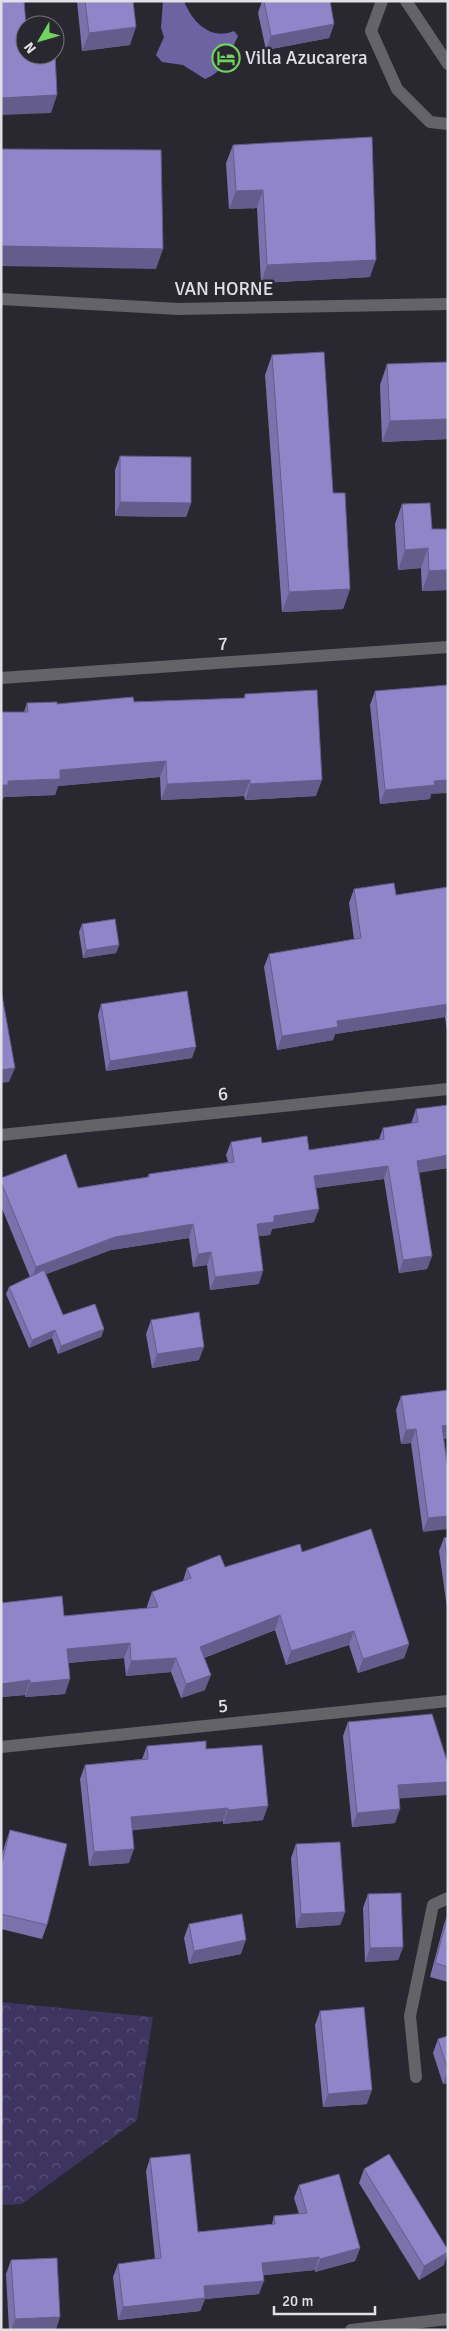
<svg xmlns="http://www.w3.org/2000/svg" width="449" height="2331" font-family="Signika,sans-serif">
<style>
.forest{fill:url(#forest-crowns)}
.water{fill:#6d62a2}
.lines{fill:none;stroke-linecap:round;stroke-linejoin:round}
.minor{stroke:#646368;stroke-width:12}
.wall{fill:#7b72ac}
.shaded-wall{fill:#645d8c}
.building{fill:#8f85c8;stroke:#645d8c}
.labels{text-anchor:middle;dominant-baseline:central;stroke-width:5;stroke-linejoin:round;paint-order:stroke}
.poi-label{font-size:19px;fill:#e1e0e6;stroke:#292831;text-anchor:start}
.street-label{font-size:19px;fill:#e1e0e6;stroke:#292831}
</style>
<defs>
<pattern id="forest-crowns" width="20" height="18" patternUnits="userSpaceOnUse" patternTransform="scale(1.25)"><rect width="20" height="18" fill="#3d3560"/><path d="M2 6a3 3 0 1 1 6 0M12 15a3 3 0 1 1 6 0" fill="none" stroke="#595277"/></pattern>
</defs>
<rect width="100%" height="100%" fill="#292831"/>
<!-- forest -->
<path class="forest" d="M 1,2002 L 153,2017 L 137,2120 L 22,2204 L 1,2205 Z"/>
<!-- water -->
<path class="water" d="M 163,1 L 184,1 C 192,22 211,41 234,31 L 238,36 C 229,55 224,72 205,79 L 183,65 L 162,62 L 156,55 L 164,37 L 161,28 Z"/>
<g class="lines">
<!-- minor -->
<path class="minor" d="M 382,1 L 371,31 L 397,89 L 430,122 L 448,124
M 406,1 L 448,64
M 1,299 L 179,309 L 448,304
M 1,678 L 448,647
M 1,1135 L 448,1089
M 1,1747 L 448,1701
M 416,2077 L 410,2016 L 433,1905 L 448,1898
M 351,2330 L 448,2319"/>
</g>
<!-- wall -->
<path class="wall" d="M 77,1 L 133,1 L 130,45 L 82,51 Z
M 262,1 L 330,1 L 334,24 L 329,38 L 266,50 L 258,13 Z
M 233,145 L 370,277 L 261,283 L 257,208 L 229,209 L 226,163 Z
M 272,355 L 333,493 L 350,589 L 343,609 L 282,612 L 265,375 Z
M 448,362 L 448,439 L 382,442 L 380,385 L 387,364 Z
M 120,456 L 191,503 L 186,517 L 115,516 L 115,470 Z
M 402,504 L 432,529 L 448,529 L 448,590 L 422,591 L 421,568 L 398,570 L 395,524 Z
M 375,691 L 431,794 L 430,799 L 380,804 L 370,705 Z
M 245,694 L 316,796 L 245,800 L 244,796 L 161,800 L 160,777 L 58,786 L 55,795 L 4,797 L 2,801 L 24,712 L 27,703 L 57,704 L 244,698 Z
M 448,887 L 448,1031 L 447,1031 L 445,1017 L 335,1034 L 333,1040 L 277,1050 L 264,967 L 269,954 L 354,939 L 349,903 L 354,889 L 396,895 Z
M 82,924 L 119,945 L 116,953 L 83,958 L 79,932 Z
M 101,1004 L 192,1058 L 106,1071 L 98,1015 Z
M 416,1109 L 448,1168 L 419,1172 L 432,1256 L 427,1269 L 399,1273 L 384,1179 L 316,1188 L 314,1222 L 272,1229 L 270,1235 L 259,1236 L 259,1284 L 210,1290 L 207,1265 L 193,1267 L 189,1238 L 111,1250 L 46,1274 L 63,1315 L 104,1329 L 101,1337 L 58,1354 L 52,1338 L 29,1348 L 6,1294 L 9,1287 L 30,1277 L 1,1206 L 1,1178 L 78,1188 L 147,1177 L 149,1174 L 228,1162 L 226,1155 L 231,1142 L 262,1143 L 309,1150 L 379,1139 L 383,1128 L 411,1124 Z
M 151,1320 L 199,1360 L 152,1368 L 146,1334 Z
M 448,1390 L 448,1438 L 443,1439 L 448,1471 L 423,1532 L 411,1443 L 401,1444 L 396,1410 L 401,1396 Z
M 448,1537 L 448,1615 L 439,1551 L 444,1538 Z
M 302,1552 L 409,1644 L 404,1658 L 358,1673 L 349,1645 L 286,1665 L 275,1630 L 204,1658 L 205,1690 L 181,1698 L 171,1672 L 126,1676 L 124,1658 L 68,1663 L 65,1694 L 25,1697 L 25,1695 L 1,1697 L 64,1616 L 147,1608 L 147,1606 L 152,1592 L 183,1581 L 187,1568 L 225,1567 Z
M 348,1722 L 399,1799 L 395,1823 L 352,1827 L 343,1736 Z
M 147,1746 L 206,1749 L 263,1820 L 223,1824 L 223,1821 L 132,1830 L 129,1863 L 89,1866 L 80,1779 L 85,1765 L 142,1759 Z
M 10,1830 L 47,1925 L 42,1939 L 1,1929 L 1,1859 L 5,1844 Z
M 296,1844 L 345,1912 L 340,1925 L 296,1928 L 291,1858 Z
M 368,1894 L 403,1947 L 398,1960 L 365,1962 L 363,1908 Z
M 448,1913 L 448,1982 L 430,1977 L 444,1924 Z
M 189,1924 L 241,1954 L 189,1964 L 184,1938 Z
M 320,2011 L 367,2104 L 323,2107 L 315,2025 Z
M 448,2036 L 448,2083 L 443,2084 L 433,2053 L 438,2039 Z
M 150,2158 L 198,2232 L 272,2224 L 274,2216 L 299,2214 L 294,2198 L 299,2185 L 360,2248 L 355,2261 L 315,2272 L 315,2270 L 263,2275 L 259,2294 L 205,2299 L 200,2311 L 118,2320 L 113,2277 L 118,2264 L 155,2259 L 146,2171 Z
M 364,2169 L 444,2265 L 419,2280 L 359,2183 Z
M 11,2260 L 56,2330 L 9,2330 L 6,2274 Z"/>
<!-- shaded-wall -->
<path class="shaded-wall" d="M 334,24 L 329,38 L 266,50 L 271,36 Z
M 136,27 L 130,45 L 82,51 L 89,33 Z
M 57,95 L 51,113 L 1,115 L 1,98 Z
M 263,190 L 257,208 L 229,209 L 236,191 Z
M 1,246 L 163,249 L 156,269 L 1,266 Z
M 376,260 L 370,277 L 261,283 L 267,265 Z
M 448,419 L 448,439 L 382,442 L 390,421 Z
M 120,502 L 191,503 L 186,517 L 115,516 Z
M 428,548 L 421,568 L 398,570 L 405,550 Z
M 448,570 L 448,590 L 422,591 L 429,571 Z
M 350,589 L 343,609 L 282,612 L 289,592 Z
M 166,761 L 160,777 L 58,786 L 55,795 L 4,797 L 2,801 L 1,801 L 1,785 L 8,781 L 60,770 Z
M 250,780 L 244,796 L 161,800 L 167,784 Z
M 322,780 L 316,796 L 245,800 L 250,784 Z
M 448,780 L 448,793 L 431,794 L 430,799 L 380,804 L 385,790 L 434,781 Z
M 119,945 L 116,953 L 83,958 L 86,950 Z
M 448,1004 L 448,1009 L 445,1017 L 335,1034 L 333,1040 L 277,1050 L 282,1036 L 337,1021 Z
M 196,1047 L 192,1058 L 106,1071 L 110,1061 Z
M 15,1068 L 9,1082 L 1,1083 L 1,1070 Z
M 448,1155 L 448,1168 L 412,1174 L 417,1161 Z
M 388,1166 L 384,1179 L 309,1189 L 314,1176 Z
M 319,1209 L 314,1222 L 272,1229 L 270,1235 L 252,1237 L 257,1224 L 274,1216 Z
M 193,1224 L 189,1238 L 111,1250 L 31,1280 L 36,1267 L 115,1237 Z
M 211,1252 L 207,1265 L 193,1267 L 198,1254 Z
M 432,1256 L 427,1269 L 399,1273 L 403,1260 Z
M 263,1271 L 259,1284 L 210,1290 L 215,1277 Z
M 104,1329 L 101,1337 L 58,1354 L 61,1346 Z
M 55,1330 L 52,1338 L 29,1348 L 32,1340 Z
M 204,1347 L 199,1360 L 152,1368 L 157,1354 Z
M 448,1425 L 448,1438 L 436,1440 L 442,1426 Z
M 416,1429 L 411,1443 L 401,1444 L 406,1430 Z
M 448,1516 L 448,1529 L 423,1532 L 428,1518 Z
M 280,1615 L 275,1630 L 195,1661 L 200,1647 Z
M 354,1631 L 349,1645 L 286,1665 L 291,1651 Z
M 130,1643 L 124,1658 L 62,1663 L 67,1649 Z
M 409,1644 L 404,1658 L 358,1673 L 363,1659 Z
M 176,1658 L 171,1672 L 126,1676 L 131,1661 Z
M 211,1675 L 205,1690 L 181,1698 L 186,1684 Z
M 70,1679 L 65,1694 L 25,1697 L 30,1683 Z
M 30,1680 L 25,1695 L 1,1697 L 1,1684 Z
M 448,1782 L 448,1795 L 393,1799 L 398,1785 Z
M 268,1806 L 263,1820 L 223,1824 L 228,1810 Z
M 228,1808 L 223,1821 L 126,1831 L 131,1817 Z
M 400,1809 L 395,1823 L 352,1827 L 357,1813 Z
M 134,1849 L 129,1863 L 89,1866 L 94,1852 Z
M 345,1912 L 340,1925 L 296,1928 L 301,1914 Z
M 246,1940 L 241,1954 L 189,1964 L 194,1951 Z
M 403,1947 L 398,1960 L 365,1962 L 370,1948 Z
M 448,2071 L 448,2083 L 443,2084 Z
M 372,2090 L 367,2104 L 323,2107 L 328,2094 Z
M 360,2248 L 355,2261 L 315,2272 L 320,2259 Z
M 448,2252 L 444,2265 L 419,2280 L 424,2266 Z
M 319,2257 L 315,2270 L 257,2276 L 262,2263 Z
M 264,2281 L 259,2294 L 205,2299 L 200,2311 L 118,2320 L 123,2307 L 204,2286 Z
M 60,2317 L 56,2330 L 11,2330 L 15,2319 Z"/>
<!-- building -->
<path class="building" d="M 1,1 L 24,1 L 26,25 L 25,25 L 25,55 L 55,55 L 55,53 L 57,95 L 1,98 Z
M 85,1 L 133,1 L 136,27 L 89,33 Z
M 264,1 L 330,1 L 334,24 L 271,36 Z
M 372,137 L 376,260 L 267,265 L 263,190 L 236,191 L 233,145 Z
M 1,149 L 161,150 L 163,249 L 1,246 Z
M 324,352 L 333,493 L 345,493 L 350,589 L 289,592 L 272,355 Z
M 448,362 L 448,419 L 390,421 L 387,364 Z
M 120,456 L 191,457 L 191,503 L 120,502 Z
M 430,503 L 432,529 L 448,529 L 448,570 L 429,571 L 428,548 L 405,550 L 402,504 Z
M 448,685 L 448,780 L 434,781 L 435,785 L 385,790 L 375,691 Z
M 317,690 L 322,780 L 250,784 L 250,780 L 167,784 L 166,761 L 60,770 L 60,779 L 8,781 L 8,785 L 1,785 L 1,712 L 28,712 L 27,703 L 57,702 L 57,704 L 133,697 L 134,702 L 245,698 L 245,694 Z
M 394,883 L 396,895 L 448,887 L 448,1004 L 337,1021 L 338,1027 L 282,1036 L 269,954 L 361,938 L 354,889 Z
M 115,919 L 119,945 L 86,950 L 82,924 Z
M 1,990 L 15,1068 L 1,1070 Z
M 187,991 L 196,1047 L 110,1061 L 101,1004 Z
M 448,1105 L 448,1155 L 417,1161 L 432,1256 L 403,1260 L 388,1166 L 314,1176 L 319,1209 L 274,1216 L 274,1222 L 257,1224 L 263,1271 L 215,1277 L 211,1252 L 198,1254 L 193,1224 L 115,1237 L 36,1267 L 1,1182 L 1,1178 L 66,1154 L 78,1188 L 149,1177 L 149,1174 L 234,1162 L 231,1142 L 261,1137 L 262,1143 L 307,1136 L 309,1150 L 384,1139 L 383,1128 L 418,1122 L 416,1109 Z
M 44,1270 L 63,1315 L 95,1304 L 104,1329 L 61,1346 L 55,1330 L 32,1340 L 9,1287 Z
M 199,1312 L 204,1347 L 157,1354 L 151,1320 Z
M 448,1390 L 448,1425 L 442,1426 L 448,1471 L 448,1516 L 428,1518 L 416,1429 L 406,1430 L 401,1396 Z
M 371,1529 L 409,1644 L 363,1659 L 354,1631 L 291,1651 L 280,1615 L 200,1647 L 211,1675 L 186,1684 L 176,1658 L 131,1661 L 130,1643 L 67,1649 L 70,1679 L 30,1683 L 30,1680 L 1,1684 L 1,1603 L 62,1596 L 64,1616 L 158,1607 L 152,1592 L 191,1578 L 187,1568 L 220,1555 L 225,1567 L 300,1544 L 302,1552 Z
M 448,1537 L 448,1563 L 444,1538 Z
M 432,1714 L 448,1764 L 448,1782 L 398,1785 L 400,1809 L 357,1813 L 348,1722 Z
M 206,1741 L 206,1749 L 262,1745 L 268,1806 L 228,1810 L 228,1808 L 131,1817 L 134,1849 L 94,1852 L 85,1765 L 148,1759 L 147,1746 Z
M 10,1830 L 67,1844 L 47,1925 L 1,1914 L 1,1866 Z
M 340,1842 L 345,1912 L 301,1914 L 296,1844 Z
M 401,1893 L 403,1947 L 370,1948 L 368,1894 Z
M 242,1914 L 246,1940 L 194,1951 L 189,1924 Z
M 448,1915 L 448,1967 L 435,1963 Z
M 364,2007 L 372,2090 L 328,2094 L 320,2011 Z
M 448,2036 L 448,2070 L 438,2039 Z
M 190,2154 L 198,2232 L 275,2224 L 274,2216 L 307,2213 L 299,2185 L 339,2174 L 360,2248 L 320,2259 L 319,2257 L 262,2263 L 264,2281 L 204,2286 L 205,2298 L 123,2307 L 118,2264 L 161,2258 L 150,2158 Z
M 389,2154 L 448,2250 L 448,2252 L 424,2266 L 364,2169 Z
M 57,2258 L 60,2317 L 15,2319 L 11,2260 Z"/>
<!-- icons -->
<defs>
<g id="hotel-ring" transform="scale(1.4375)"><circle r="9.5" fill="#292831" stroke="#72d25e" stroke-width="1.5"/><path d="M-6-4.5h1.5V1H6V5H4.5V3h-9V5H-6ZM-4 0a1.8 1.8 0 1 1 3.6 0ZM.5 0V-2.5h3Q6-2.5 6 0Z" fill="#72d25e"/></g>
</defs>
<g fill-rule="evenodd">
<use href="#hotel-ring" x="226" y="58"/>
</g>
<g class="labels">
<!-- poi labels -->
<g class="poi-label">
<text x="245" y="58">Villa Azucarera</text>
</g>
<!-- street labels -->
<g class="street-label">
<text x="224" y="289">VAN HORNE</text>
<text transform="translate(223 644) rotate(-4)">7</text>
<text transform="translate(223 1094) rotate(-6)">6</text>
<text transform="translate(223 1706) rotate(-6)">5</text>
</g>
</g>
<!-- border -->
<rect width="449" height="2331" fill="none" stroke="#e1e0e6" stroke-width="5"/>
<!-- north arrow -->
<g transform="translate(40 40) rotate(232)"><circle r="24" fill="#292831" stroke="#737279"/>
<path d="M0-4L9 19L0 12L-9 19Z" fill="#72d25e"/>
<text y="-8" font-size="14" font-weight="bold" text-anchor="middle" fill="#e1e0e6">N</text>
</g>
<!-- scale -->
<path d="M274 2306v8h101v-8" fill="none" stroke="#e1e0e6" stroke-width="2.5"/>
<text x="282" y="2306" font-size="15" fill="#e1e0e6" stroke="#292831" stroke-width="4" paint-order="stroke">20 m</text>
</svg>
